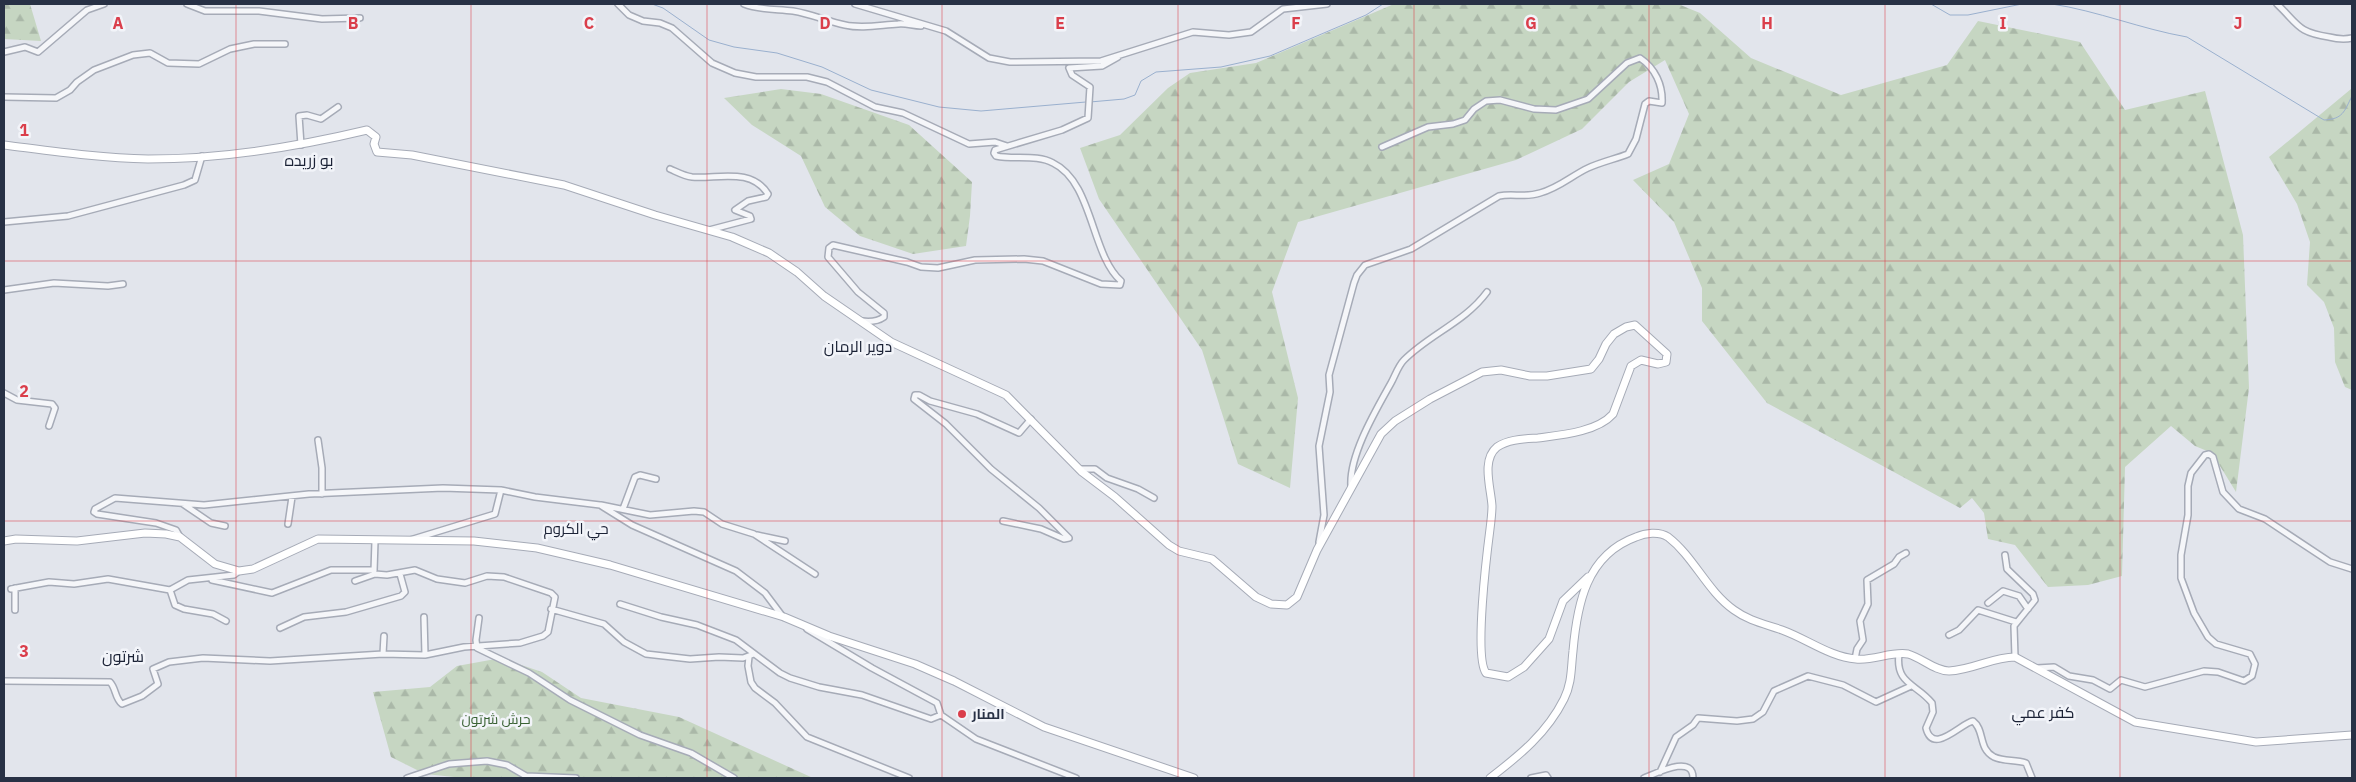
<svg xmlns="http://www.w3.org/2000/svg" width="2356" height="782" font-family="'IBM Plex Sans',Cairo,sans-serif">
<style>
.forest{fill:url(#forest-firs)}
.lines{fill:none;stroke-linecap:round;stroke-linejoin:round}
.stream{stroke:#9ab0ce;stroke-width:1}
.street-casing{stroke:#a6abb7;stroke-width:8}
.secondary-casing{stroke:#a6abb7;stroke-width:9}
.street{stroke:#f5f6f9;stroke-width:5}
.secondary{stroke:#fff;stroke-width:7}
.grid{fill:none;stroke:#da3e4b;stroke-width:1;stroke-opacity:0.55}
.poi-dot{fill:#da3e4b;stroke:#f2f4f9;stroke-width:2}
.labels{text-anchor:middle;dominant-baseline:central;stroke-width:5;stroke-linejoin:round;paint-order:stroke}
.poi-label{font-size:14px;font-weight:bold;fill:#283145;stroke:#f2f4f9;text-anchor:start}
.park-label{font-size:14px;fill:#3a6234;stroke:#f2f4f9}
.neighbourhood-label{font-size:15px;fill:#1b2236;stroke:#f2f4f9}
.quarter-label{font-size:16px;fill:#1b2236;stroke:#f2f4f9}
.grid-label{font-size:16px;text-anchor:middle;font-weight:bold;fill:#da3e4b;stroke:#f2f4f9;stroke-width:5;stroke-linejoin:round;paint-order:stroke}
</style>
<defs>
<pattern id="forest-firs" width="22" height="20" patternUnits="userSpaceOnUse" patternTransform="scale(1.25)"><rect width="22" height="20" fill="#c6d6c2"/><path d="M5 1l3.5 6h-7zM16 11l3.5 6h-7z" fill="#aab8a8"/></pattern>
</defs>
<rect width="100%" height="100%" fill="#e2e5ec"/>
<!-- forest -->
<path class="forest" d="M 4,4 L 30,4 L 41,41 L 4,39 Z
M 1394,4 L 1678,4 L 1700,13 L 1751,58 L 1841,95 L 1947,65 L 1978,21 L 2080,42 L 2125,110 L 2205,91 L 2243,235 L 2249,388 L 2236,492 L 2212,453 L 2195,446 L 2171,426 L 2125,467 L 2122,576 L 2088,585 L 2048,587 L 2015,545 L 1988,539 L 1984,513 L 1972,498 L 1960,508 L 1767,403 L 1702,321 L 1702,288 L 1674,222 L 1633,180 L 1669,164 L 1689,114 L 1665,60 L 1629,82 L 1582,129 L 1516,160 L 1298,222 L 1272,292 L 1298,398 L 1290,488 L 1238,464 L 1202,350 L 1099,199 L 1080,148 L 1120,135 L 1168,88 L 1190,73 L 1256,63 Z
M 781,89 L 821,94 L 909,125 L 972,182 L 970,216 L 966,246 L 913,254 L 860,236 L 825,207 L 801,156 L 752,125 L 724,98 Z
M 2351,89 L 2352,89 L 2352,390 L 2345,387 L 2335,362 L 2334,328 L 2324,302 L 2307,285 L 2310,242 L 2297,204 L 2269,157 Z
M 501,658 L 542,672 L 581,698 L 679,717 L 813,778 L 464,778 L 425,774 L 391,757 L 373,692 L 430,687 L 457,666 Z"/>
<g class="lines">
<!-- stream -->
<path class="stream" d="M 652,4 L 663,8 L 709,40 L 734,47 L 777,53 L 822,67 L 871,90 L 939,107 L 981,111 L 1086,102
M 1931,4 L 1950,15 L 1968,15 L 2022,4
M 2052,4 C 2098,11 2141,29 2187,37 L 2324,120 C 2343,119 2344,112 2352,96
M 1090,102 L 1124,99 L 1135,95 L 1141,81 L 1156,72 L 1221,67 L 1270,56 L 1366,15 L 1383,4"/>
<!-- street casing -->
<g class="street-casing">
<path id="street" d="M 187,4 L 205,11 L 259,11 L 322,19 L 360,18
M 618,4 L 629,15 L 643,21 L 660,23 L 672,28 L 712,63 L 735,73 L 756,77 L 807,77 L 827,82 L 875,107 L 903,113 L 969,144 L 995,142 L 1007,146
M 744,4 C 759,10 777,9 793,11 C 811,14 827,21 845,25 C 862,29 880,25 898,24 C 906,23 913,26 921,26
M 855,4 L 946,31 L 989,58 L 1010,62 L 1101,61 L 1193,32 L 1229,35 L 1251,32 L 1283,9 L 1327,4
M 2277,4 C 2299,25 2297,32 2329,37 C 2337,39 2343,40 2352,38
M 4,52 L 25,47 L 38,52 L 87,10 L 104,4
M 4,97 L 56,98 L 70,90 L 77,82 L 94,70 L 133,55 L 150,53 L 168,63 L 199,64 L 230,49 L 254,44 L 285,44
M 301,145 L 299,116 L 307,115 L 321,119 L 338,107
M 670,169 C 677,172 684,176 692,177 C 718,179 751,167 768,194 L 766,197 L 748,201 L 735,210 L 750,216 L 751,219 L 709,230
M 4,222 L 68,216 L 184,185 L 195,180 L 202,156
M 4,290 L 54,283 L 108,286 L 123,284
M 862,321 C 870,322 877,322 884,317 L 884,313 L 858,292 L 828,257 L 829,248 L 833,245 L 907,262 L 921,267 L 938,268 L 975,260 L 1024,259 L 1043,261 L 1101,284 L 1120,285 L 1121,281 C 1091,255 1093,182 1053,163 C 1037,154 1014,160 996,156 L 994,153 L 995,150 L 1062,130 L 1088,118 L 1090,87 L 1072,75 L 1069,68 L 1102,66 L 1118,57
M 4,393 L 17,400 L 52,404 L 55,408 L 49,426
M 318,440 L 322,468 L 322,494
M 1079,469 L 1095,469 L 1107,478 L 1138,489 L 1154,498
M 1351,486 C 1349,455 1376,410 1391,383 C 1395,376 1398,366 1404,360 C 1430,334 1465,322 1487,292
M 183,504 L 211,523 L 225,526
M 601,505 L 650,515 L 694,511 L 704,512 L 722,524 L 754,534 L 815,574
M 623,509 L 635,477 L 640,475 L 656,479
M 1003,521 L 1041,529 L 1064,539 L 1069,538 L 1039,508 L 991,469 L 946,424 L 914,399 L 915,395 L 919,395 L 930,401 L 977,414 L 1019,433 L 1031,419
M 288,524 L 292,497
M 757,535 L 785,541
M 180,537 L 176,530 L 156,523 L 97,514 L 94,512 L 95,509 L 115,498 L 204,505 L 309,494 L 443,488 L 501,490 L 535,497 L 600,505 L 632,525 L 736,571 L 765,593 L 783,617
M 410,540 L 495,514 L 501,490
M 1319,542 L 1324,515 L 1319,446 L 1330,392 L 1329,375 L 1354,283 L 1357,275 L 1365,265 L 1411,249 L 1499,196 C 1513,193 1524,198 1540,193 C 1559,188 1571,176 1588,168 C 1601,162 1615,159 1628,154 L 1636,139 L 1645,104 L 1649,101 L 1662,103 C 1663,85 1655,68 1640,58 L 1627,63 L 1588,99 L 1556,110 L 1534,109 L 1500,100 L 1486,101 L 1474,109 L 1465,120 L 1453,124 L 1428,127 L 1382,147
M 2005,555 L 2007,569 L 2033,594 L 2035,600 L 2014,626 L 2015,657
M 374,571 L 375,541
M 212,580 L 272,593 L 331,570 L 374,570
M 11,589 L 49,582 L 74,584 L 108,579 L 170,590 L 188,580 L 234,575 L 239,571
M 170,590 L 175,605 L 184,609 L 213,614 L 226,621
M 1988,603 L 2003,591 L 2019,596 L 2028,609
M 620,604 L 661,617 L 697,625 L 736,640 L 780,673 L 790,678 L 819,687 L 862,695 L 931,719 L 941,715 L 976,739 L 1076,778
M 551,609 L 604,624 L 624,642 L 646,654 L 690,659 L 719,657 L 743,658 L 754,654
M 15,610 L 15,588
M 424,617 L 425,655
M 479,618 L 476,640 L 477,648 L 529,673 L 570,700 L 640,735 L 691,753 L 734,778
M 280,628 L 304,617 L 346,612 L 401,596 L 405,592 L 400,574
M 807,629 L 872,668 L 937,703 L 941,715
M 1949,635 L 1959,630 L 1978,610 L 2016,622
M 383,654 L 384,636
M 1899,654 C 1895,684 1917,684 1932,703 L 1933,712 L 1926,728 C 1933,756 1961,723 1973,721 C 1985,730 1978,749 1994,757 C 2005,762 2015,759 2026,763 L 2032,778
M 749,657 L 748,666 L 751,682 L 755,688 L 775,703 L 807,737 L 909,778
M 1855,659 L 1857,649 L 1863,640 L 1860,621 L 1868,604 L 1867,580 L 1894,564 L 1899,557 L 1906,553
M 2037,668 L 2054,667 L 2069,676 L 2093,680 L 2110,689 L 2121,680 L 2145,687 L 2204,671 L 2218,672 L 2244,681 L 2252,676 L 2255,664 L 2250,654 L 2216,644 L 2208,637 L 2194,613 L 2181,578 L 2181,555 L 2188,515 L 2188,486 L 2191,473 L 2205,455 L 2209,454 L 2213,457 L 2223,492 L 2239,509 L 2265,519 L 2330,562 L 2352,569
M 4,681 L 110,682 C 116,688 115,699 122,704 L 142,696 L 158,684 L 153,669 L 169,662 L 203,658 L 270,661 L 383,654 L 425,655 L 464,647 L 520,643 L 543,636 L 548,632 L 555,597 L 551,593 L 504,577 L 487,576 L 465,583 L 437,579 L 415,570 L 387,575 L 375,574 L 355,581
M 1660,772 L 1676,737 L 1693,725 L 1698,718 L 1737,721 L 1753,719 L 1763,712 L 1774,691 L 1808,676 L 1843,685 L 1876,702 L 1911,686
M 407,778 L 449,764 L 487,761 L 507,765 L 526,776 L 576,778
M 1531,778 L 1546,775 L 1548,778
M 1644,778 C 1657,773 1693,754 1693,778"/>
</g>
<!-- secondary casing -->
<g class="secondary-casing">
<path id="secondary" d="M 4,145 C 52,151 99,158 148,159 C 221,159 296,147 367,130 L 376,137 L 374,144 L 377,152 L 412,155 L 564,185 L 655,215 L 732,237 L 769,253 L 797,272 L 824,296 L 891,342 L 1006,395 L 1082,472 L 1115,497 L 1169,545 L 1179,551 L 1212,559 L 1256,597 L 1271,604 L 1287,605 L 1297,597 L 1317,550 L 1381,434 L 1395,421 L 1430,399 L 1482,372 L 1501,370 L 1530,376 L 1547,376 L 1591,369 L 1599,359 L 1606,344 L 1614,334 L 1626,327 L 1635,325 L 1667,354 L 1666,362 L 1658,364 L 1641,360 L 1631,366 L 1613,414 C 1597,432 1561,435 1538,438 C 1524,439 1509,439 1497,447 C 1481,460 1491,488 1492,506 C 1492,513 1491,521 1490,529 C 1487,552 1474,657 1486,673 L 1508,677 L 1524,667 L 1549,639 L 1563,601 L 1588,577
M 4,541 L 16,539 L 77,541 L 145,533 L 166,534 L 180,537 L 215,564 L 239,571 L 253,569 L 318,539 L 474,541 L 537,548 L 610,565 L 784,617 L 829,636 L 915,664 L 954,681 L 1044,727 L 1194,778
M 1490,778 C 1520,755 1547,733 1564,699 C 1572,683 1571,668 1573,651 C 1577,605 1586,555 1636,537 C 1645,533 1659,531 1668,537 C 1694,557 1707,591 1734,610 C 1749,621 1765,624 1782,630 C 1807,639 1830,657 1856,659 C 1873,661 1892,651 1908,654 C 1922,658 1935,671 1949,671 C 1973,670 1992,657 2015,657 L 2135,722 L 2256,742 L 2352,735"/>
</g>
<!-- street -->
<use href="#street" class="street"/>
<!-- secondary -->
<use href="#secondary" class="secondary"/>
</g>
<!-- grid -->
<path class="grid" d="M 236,4 L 236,778M 471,4 L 471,778M 707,4 L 707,778M 942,4 L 942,778M 1178,4 L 1178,778M 1414,4 L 1414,778M 1649,4 L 1649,778M 1885,4 L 1885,778M 2120,4 L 2120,778M 4,261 L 2352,261M 4,521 L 2352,521"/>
<!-- markers -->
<circle class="poi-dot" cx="962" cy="714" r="5"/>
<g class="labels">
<!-- poi labels -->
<g class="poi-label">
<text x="972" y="714">المنار</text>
</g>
<!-- park labels -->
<g class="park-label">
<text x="496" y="719">حرش شرتون</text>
</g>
<!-- neighbourhood labels -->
<g class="neighbourhood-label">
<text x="576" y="528">حي الكروم</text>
</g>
<!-- quarter labels -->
<g class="quarter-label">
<text x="309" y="160">بو زريده</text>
<text x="858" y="346">دوير الرمان</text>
<text x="123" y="656">شرتون</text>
<text x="2043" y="712">كفر عمي</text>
</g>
</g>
<g class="grid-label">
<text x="118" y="29">A</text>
<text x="353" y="29">B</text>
<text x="589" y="29">C</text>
<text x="825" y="29">D</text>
<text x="1060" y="29">E</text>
<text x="1296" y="29">F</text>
<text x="1531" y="29">G</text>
<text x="1767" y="29">H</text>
<text x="2003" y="29">I</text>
<text x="2238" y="29">J</text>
<text x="24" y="136">1</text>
<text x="24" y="397">2</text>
<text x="24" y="657">3</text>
</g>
<!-- border -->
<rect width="2356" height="782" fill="none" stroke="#283145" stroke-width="10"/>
</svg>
